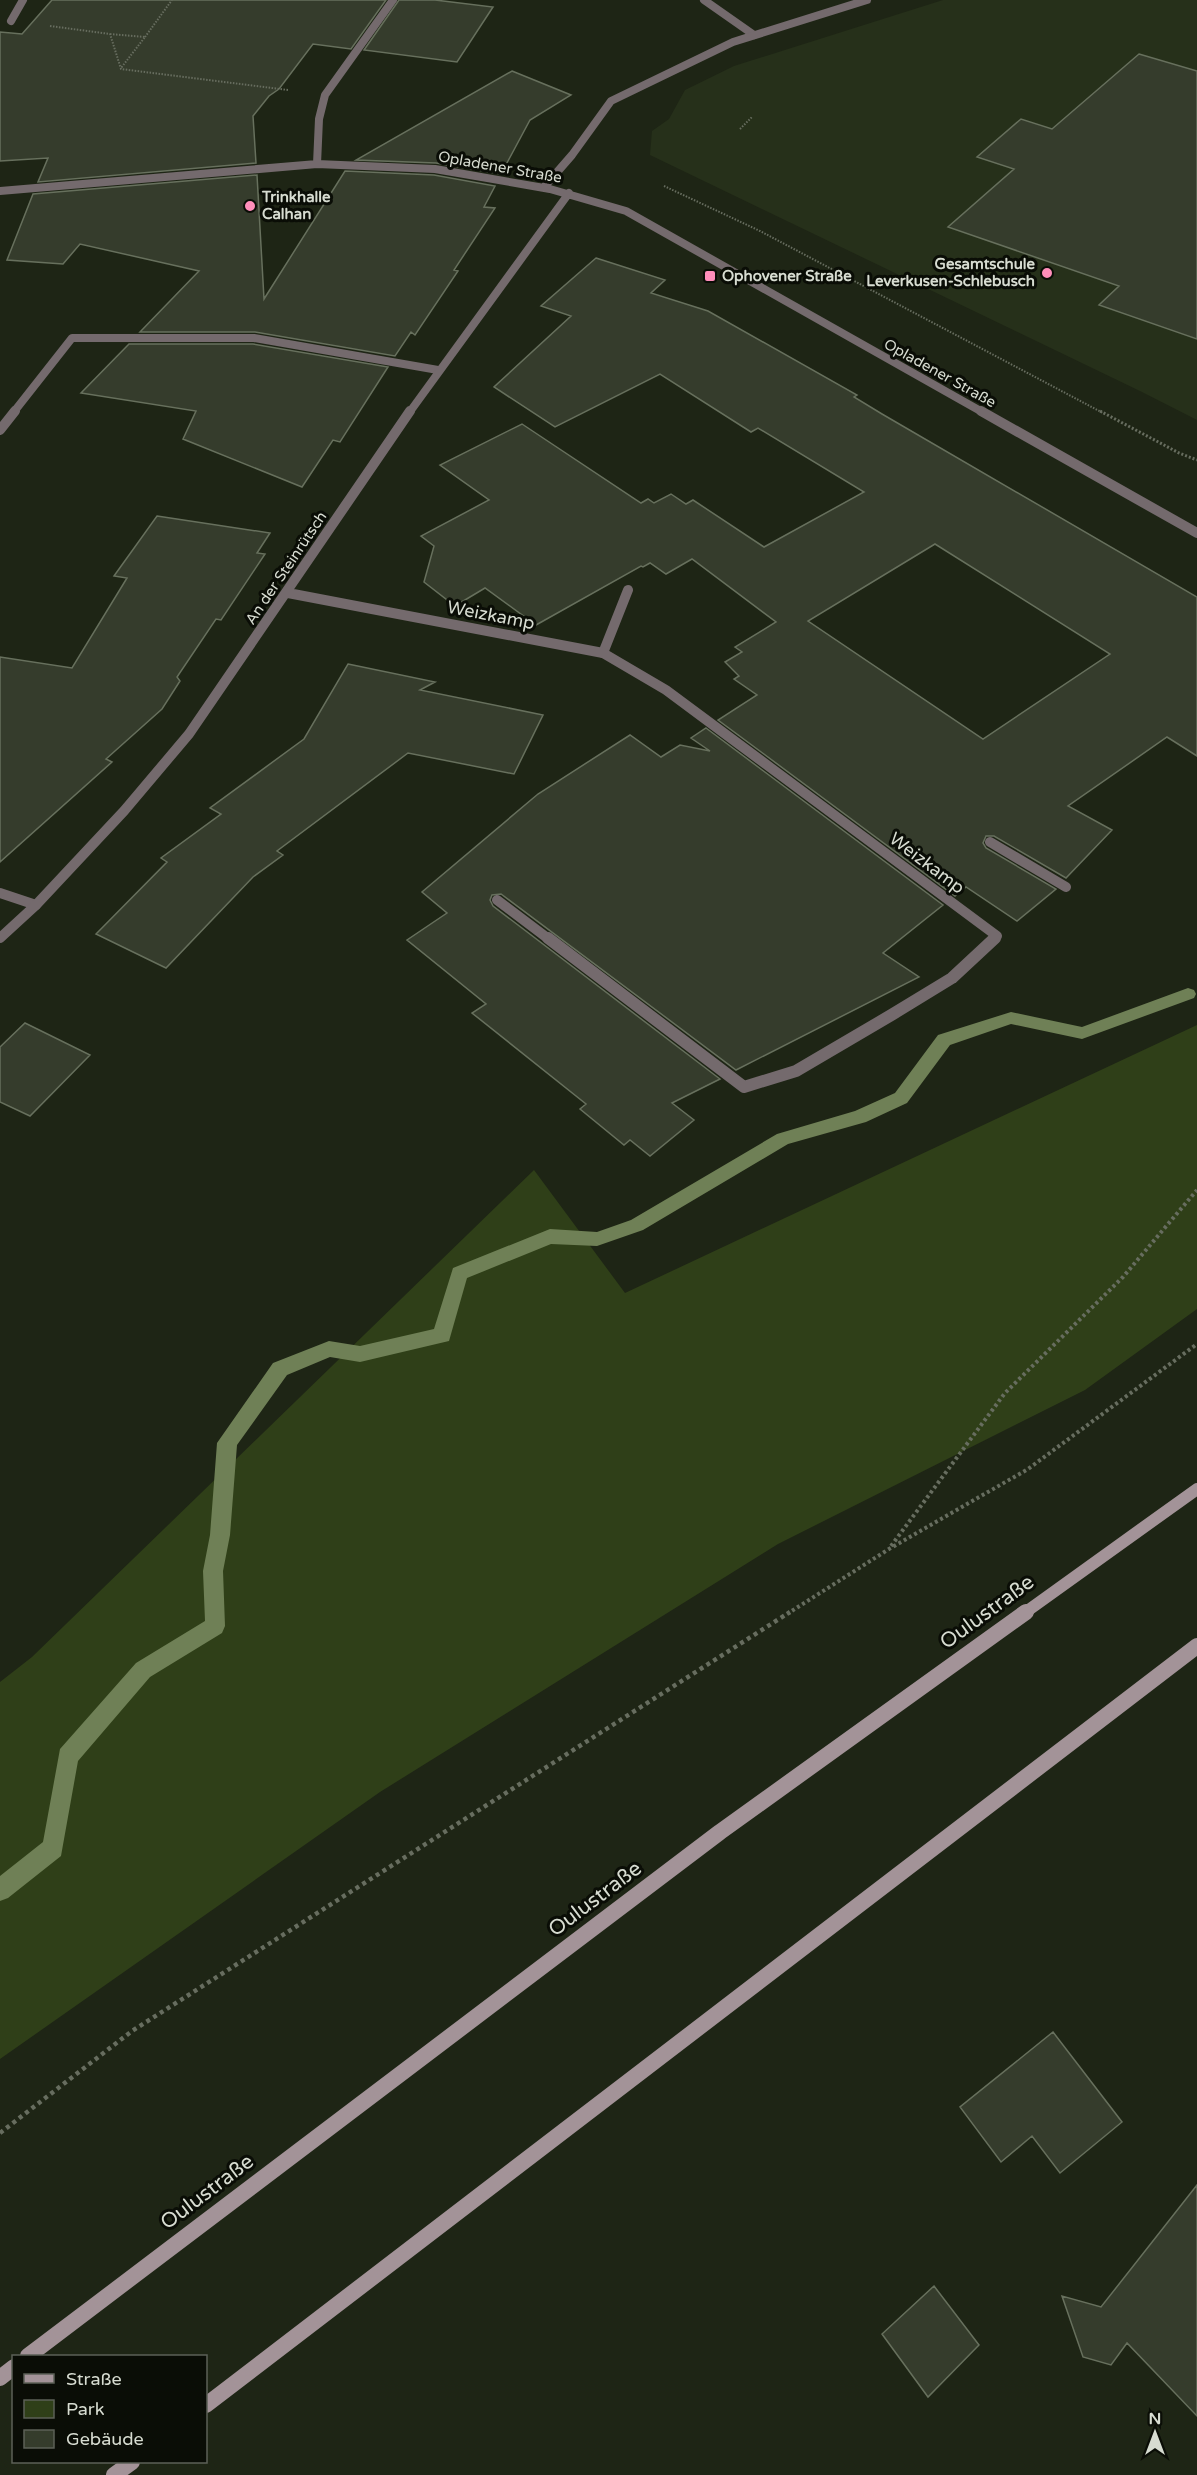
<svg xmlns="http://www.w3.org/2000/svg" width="1197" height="2475" font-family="'Varela Round',sans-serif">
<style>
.built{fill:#26301a}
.green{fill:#2f3f18}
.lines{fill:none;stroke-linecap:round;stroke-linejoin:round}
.stream{fill:#6f8056;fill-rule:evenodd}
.building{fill:#353c2c;stroke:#67705d;stroke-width:1.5;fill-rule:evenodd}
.path-far3{stroke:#676d5f;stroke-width:2;stroke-dasharray:1.5 1.5;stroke-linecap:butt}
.path-far2{stroke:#676d5f;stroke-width:3;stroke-dasharray:2 2;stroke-linecap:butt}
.path-far1{stroke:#676d5f;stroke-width:4;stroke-dasharray:3 3;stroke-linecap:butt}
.path{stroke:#676d5f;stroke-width:4.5;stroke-dasharray:4 4;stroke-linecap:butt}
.service-far1{stroke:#746a6d;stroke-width:8}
.service{stroke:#746a6d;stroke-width:10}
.minor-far2{stroke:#746a6d;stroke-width:8}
.minor-far1{stroke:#746a6d;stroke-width:10}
.minor{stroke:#746a6d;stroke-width:12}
.secondary-far1{stroke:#a39398;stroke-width:12}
.secondary{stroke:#a39398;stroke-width:16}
.poi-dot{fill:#ff8eba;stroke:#0a0d06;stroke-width:2}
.labels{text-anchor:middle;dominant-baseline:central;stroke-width:6;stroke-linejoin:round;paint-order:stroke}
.far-street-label{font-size:15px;fill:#d7dcd1;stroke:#0a0d06}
.far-poi-label{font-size:15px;font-weight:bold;fill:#d7dcd1;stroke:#0a0d06;text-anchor:start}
.street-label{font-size:18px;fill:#d7dcd1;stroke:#0a0d06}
.near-street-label{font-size:21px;fill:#d7dcd1;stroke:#0a0d06}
</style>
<rect width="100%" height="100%" fill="#1e2515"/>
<!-- built -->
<path class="built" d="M 943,0 L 1197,0 L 1197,420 L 1142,392 L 650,155 L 652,131 L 669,119 L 685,90 L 734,66 Z"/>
<!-- green -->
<path class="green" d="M 1197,1025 L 1197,1309 L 1085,1390 L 778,1544 L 380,1792 L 0,2059 L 0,1682 L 32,1657 L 534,1170 L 625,1293 Z"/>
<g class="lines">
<!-- stream -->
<path class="stream" d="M 1188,988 L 1194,990 L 1196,994 L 1194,998 L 1082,1039 L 1011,1024 L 950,1045 L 907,1103 L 866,1122 L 788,1144 L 643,1230 L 597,1246 L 551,1244 L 467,1278 L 449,1341 L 360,1362 L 330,1357 L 287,1375 L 237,1445 L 230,1535 L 223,1571 L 225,1626 L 222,1633 L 150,1677 L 78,1761 L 61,1856 L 8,1898 L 0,1901 L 0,1876 L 43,1842 L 60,1749 L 136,1663 L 205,1621 L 203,1571 L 210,1535 L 217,1443 L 273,1363 L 329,1341 L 360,1346 L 434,1329 L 453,1268 L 550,1229 L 597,1232 L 631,1220 L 777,1134 L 855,1111 L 895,1093 L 938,1035 L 1011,1012 L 1082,1027 Z"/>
</g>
<!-- building -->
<path class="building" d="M 52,0 L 386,0 L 351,49 L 313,44 L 279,89 L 269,96 L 253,116 L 256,163 L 38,182 L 48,158 L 0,161 L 0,32 L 22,34 Z
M 399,0 L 435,0 L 493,7 L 457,62 L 364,50 Z
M 1139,54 L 1197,71 L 1197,339 L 1099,305 L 1119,286 L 948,227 L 1014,169 L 977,157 L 1021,119 L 1052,129 Z
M 512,71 L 571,95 L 530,120 L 501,174 L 436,163 L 356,160 Z
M 345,171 L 434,175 L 495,186 L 484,207 L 495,208 L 454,270 L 458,271 L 415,335 L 411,332 L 395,356 L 255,332 L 140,332 L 199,271 L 80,244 L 63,264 L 7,260 L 33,194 L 257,175 L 264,299 Z
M 596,258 L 665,280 L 651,293 L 708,311 L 857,395 L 854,397 L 882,414 L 1197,597 L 1197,756 L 1167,737 L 1068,806 L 1112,830 L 1066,878 L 994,836 L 986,836 L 983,843 L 986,848 L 1056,889 L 1017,921 L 966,887 L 955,896 L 718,720 L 757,695 L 734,679 L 739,676 L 725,662 L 742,652 L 735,647 L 776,622 L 692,559 L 666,574 L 650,563 L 643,567 L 641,566 L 536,625 L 485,588 L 455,606 L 424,582 L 434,546 L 421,536 L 489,500 L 440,465 L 522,424 L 641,503 L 648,499 L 654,503 L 671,494 L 686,504 L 693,500 L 764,547 L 864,492 L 758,428 L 751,432 L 660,374 L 555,427 L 494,387 L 571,316 L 541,306 ZM 935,544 L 1110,654 L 983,739 L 808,621 Z
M 129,344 L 253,344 L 388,367 L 340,442 L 333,440 L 302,487 L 183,439 L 196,411 L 81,393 Z
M 157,516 L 270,533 L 257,553 L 265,554 L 221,620 L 216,619 L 177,677 L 180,681 L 162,709 L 106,759 L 112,762 L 0,862 L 0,657 L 72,668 L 127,578 L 114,576 Z
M 348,664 L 435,682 L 420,690 L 543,715 L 514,774 L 408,753 L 277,851 L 283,855 L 253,877 L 166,968 L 96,934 L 167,862 L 161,858 L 221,814 L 210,808 L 304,739 Z
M 706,728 L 943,905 L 883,953 L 919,977 L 736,1070 L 501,894 L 492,895 L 490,900 L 493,906 L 720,1079 L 672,1103 L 694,1120 L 650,1156 L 630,1140 L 624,1145 L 580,1109 L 586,1104 L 472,1013 L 486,1004 L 407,940 L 447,913 L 422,892 L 538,794 L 630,735 L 661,757 L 680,745 L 710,751 L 691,738 Z
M 25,1023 L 90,1055 L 30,1116 L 0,1102 L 0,1047 Z
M 1053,2032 L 1122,2122 L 1060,2173 L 1032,2136 L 1001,2162 L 960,2107 Z
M 1197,2185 L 1197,2416 L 1127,2343 L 1111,2365 L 1083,2357 L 1062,2296 L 1101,2307 Z
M 934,2286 L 979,2345 L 928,2397 L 882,2334 Z"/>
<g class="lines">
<!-- path-far3 -->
<path class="path-far3" d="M 50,26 L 110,34 L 121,69 L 288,90
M 110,34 L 145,37 L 121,68
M 145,37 L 172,0
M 740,129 L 752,117
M 664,186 L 760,231 L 1103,413"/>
<!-- path-far2 -->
<path class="path-far2" d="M 1100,411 L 1179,453 L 1197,460"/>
<!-- path-far1 -->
<path class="path-far1" d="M 891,1546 L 1005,1393 L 1123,1277 L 1197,1190
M 787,1614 L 889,1549 L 1028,1469 L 1197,1344"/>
<!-- path -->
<path class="path" d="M 0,2133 L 132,2031 L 790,1612"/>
<!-- service-far1 -->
<path class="service-far1" d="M 704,0 L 754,35
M 11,21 L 23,0
M 13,413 L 72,338 L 254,338 L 438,370"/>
<!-- service -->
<path class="service" d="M 0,430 L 15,411
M 603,653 L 628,590
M 990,842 L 1066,887
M 0,893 L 36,905"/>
<!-- minor-far2 -->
<path class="minor-far2" d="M 317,164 L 319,119 L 325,95 L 393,0
M 545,186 L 572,155 L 611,101 L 733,42 L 867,0
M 0,191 L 317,164 L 435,169 L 550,189 L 626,211 L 984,413
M 409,413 L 569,193"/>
<!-- minor-far1 -->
<path class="minor-far1" d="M 981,411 L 1197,533
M 288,593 L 603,653 L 666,690 L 997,936 L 993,940
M 497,900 L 550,940
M 0,938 L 36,905 L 124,811 L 189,734 L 410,411"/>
<!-- minor -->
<path class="minor" d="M 548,938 L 744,1087 L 796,1071 L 893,1014 L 952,978 L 995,938"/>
<!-- secondary-far1 -->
<path class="secondary-far1" d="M 1023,1614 L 1197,1489"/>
<!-- secondary -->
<path class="secondary" d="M 28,2356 L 720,1832 L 1026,1612
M 0,2378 L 14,2367
M 206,2405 L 1197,1646
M 114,2475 L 132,2462"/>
</g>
<!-- markers -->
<g class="poi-dot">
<circle cx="250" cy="206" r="6"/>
<circle cx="1047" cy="273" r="6"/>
<rect x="704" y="270" width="12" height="12" rx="3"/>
</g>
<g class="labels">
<!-- far-street labels -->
<g class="far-street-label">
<text transform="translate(500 167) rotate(10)">Opladener Straße</text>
<text transform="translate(940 373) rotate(29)">Opladener Straße</text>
<text transform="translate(286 568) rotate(-56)">An der Steinrütsch</text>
</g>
<!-- far-poi labels -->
<g class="far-poi-label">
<text x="262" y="197">Trinkhalle<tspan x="262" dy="17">Calhan</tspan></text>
<text x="1035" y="264" text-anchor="end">Gesamtschule<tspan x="1035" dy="17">Leverkusen-Schlebusch</tspan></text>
<text x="722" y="276">Ophovener Straße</text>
</g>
<!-- street labels -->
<g class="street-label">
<text transform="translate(491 615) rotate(11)">Weizkamp</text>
<text transform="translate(927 863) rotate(37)">Weizkamp</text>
</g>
<!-- near-street labels -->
<g class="near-street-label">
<text transform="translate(987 1612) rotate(-36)">Oulustraße</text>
<text transform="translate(595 1899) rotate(-37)">Oulustraße</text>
<text transform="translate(207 2192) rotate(-37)">Oulustraße</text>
</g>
</g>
<!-- legend -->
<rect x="12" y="2355" width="195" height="108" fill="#0a0d06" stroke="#5c6057" stroke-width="1.5"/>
<rect x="24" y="2374" width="30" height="9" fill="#a39398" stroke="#5c6057" stroke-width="1.5"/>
<text x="66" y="2385" font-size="18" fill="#d7dcd1">Straße</text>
<rect x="24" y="2400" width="30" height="18" fill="#2f3f18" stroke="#5c6057" stroke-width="1.5"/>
<text x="66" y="2415" font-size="18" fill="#d7dcd1">Park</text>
<rect x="24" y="2430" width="30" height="18" fill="#353c2c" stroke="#5c6057" stroke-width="1.5"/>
<text x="66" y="2445" font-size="18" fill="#d7dcd1">Gebäude</text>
<!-- north arrow -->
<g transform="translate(1155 2433)" stroke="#0a0d06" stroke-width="4.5" paint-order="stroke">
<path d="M0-4.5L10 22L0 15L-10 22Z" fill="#d7dcd1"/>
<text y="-9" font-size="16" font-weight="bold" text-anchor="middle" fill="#d7dcd1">N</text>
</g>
</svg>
